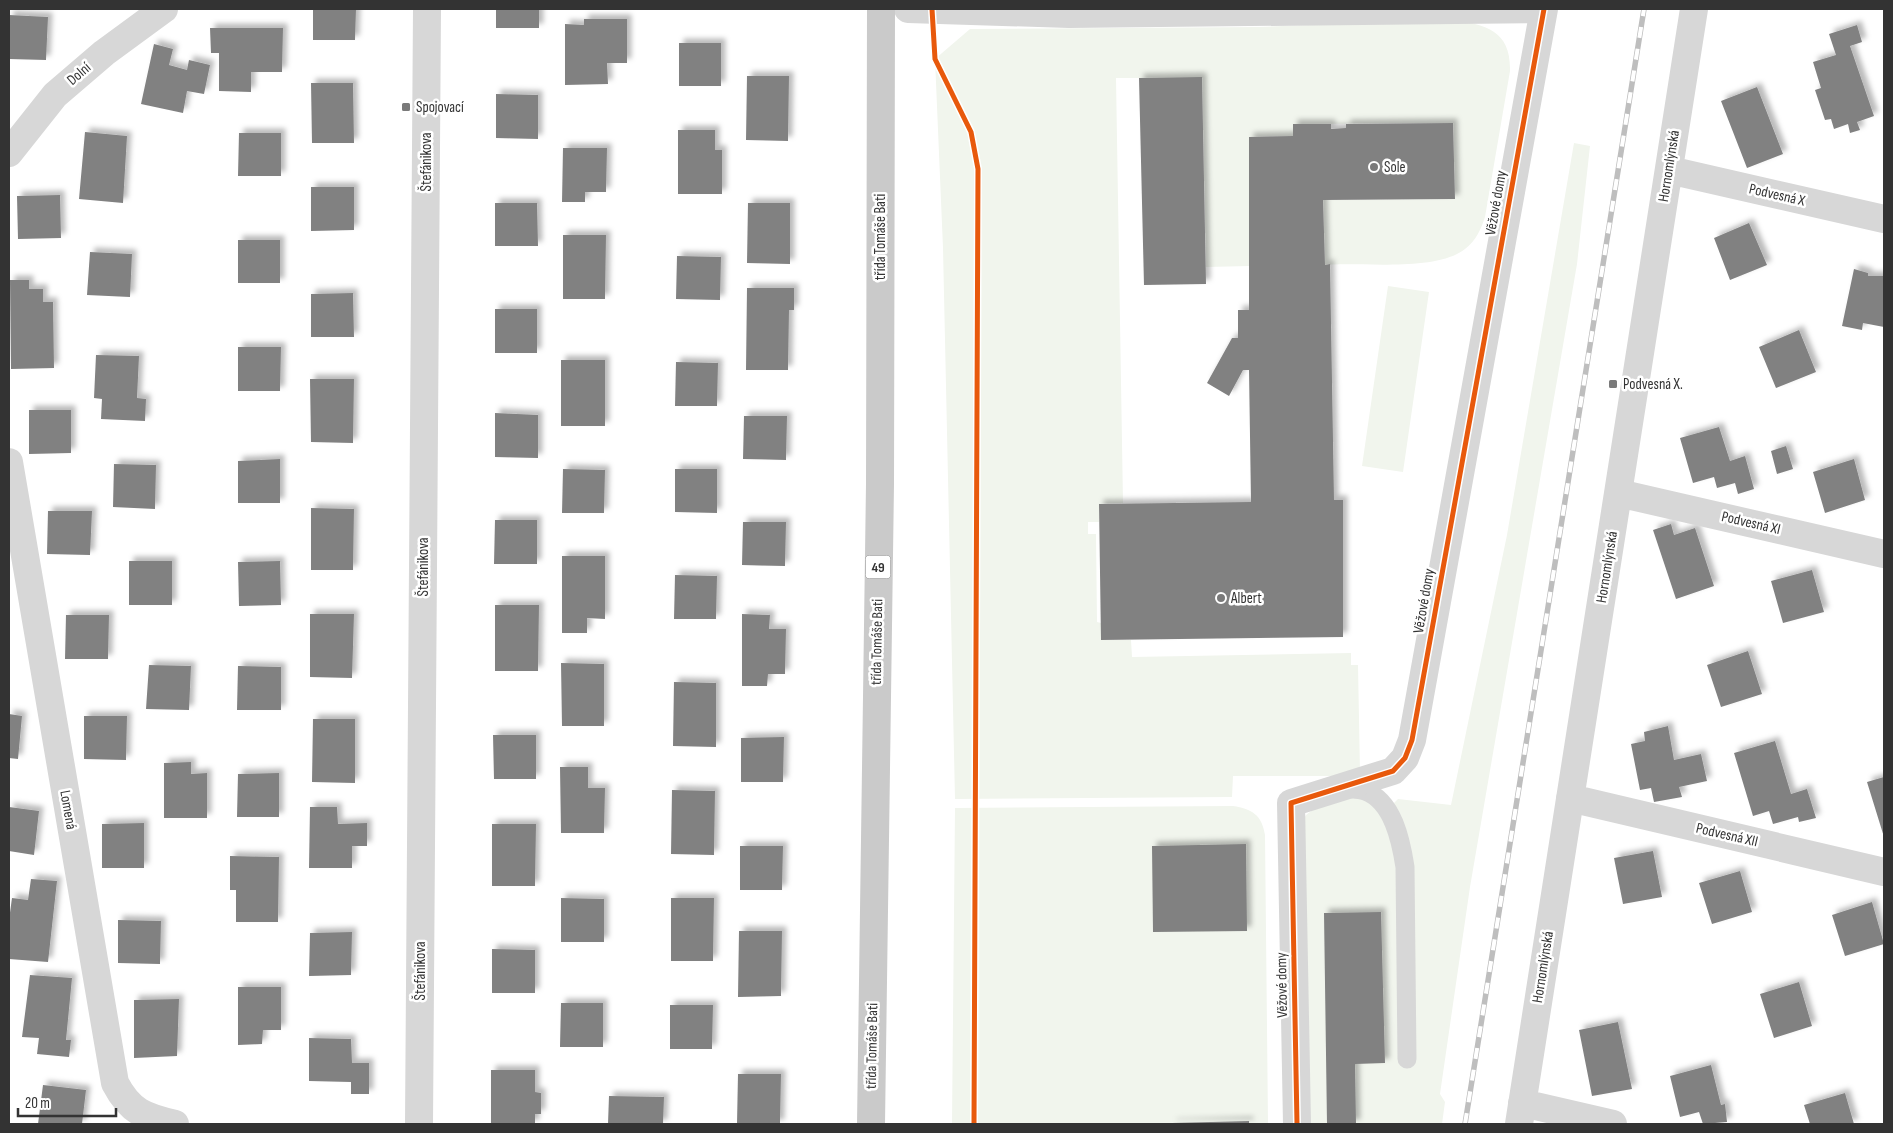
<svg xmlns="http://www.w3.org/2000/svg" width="1893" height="1133" font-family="'Sofia Sans Condensed',sans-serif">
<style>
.green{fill:#f1f5ed}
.building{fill:#818181;filter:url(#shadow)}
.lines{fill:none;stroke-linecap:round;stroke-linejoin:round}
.service{stroke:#d7d7d7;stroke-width:19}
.minor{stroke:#d7d7d7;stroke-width:28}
.tertiary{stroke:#d7d7d7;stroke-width:28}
.primary{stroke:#cacaca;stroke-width:28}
.rail-casing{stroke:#bebebe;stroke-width:5.5}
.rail{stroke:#fff;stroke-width:4;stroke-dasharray:11;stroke-linecap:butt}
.cycleway-casing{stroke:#fff;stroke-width:8}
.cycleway{stroke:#e8590c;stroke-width:5}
.poi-dot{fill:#7a7a7a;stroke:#fff;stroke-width:2}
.labels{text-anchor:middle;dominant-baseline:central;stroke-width:5;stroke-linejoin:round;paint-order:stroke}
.shield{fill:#fff;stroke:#707070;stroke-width:1}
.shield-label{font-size:14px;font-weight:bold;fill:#333}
.street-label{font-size:15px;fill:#333;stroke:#fff}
.poi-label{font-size:15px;fill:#333;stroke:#fff;text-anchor:start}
</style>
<defs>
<filter id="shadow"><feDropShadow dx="4.5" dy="-4.5" stdDeviation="2.5" flood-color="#0004"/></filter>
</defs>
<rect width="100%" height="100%" fill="#fff"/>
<!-- green -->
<path class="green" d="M 1453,20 C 1487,25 1511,31 1510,71 L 1485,217 C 1481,229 1476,241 1465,249 C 1436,272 1362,262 1325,265 L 1323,200 L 1455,199 L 1453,123 L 1293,124 L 1293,136 L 1250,137 L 1250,266 L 1206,267 L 1202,78 L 1116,78 L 1123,503 L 1099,504 L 1099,522 L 1088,522 L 1088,534 L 1096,534 L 1097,622 L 1101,623 L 1101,640 L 1131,640 L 1132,657 L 1351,653 L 1351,665 L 1358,665 L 1360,773 L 1350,776 L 1233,776 L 1232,797 L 955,799 L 943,248 L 935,59 L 970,29 L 1259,27 Z
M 1574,143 L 1590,146 L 1577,264 L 1470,887 L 1440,1094 L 1445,1102 L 1442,1124 L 1300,1124 L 1301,824 L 1306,815 L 1323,802 L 1384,793 L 1394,803 L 1398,799 L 1451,805 L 1507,535 Z
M 1388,286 L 1429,292 L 1403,472 L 1362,466 Z
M 1233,806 C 1252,809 1262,815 1265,835 L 1268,1124 L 952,1124 L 955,808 Z"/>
<!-- building -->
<path class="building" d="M 313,9 L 356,9 L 355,40 L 313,40 Z
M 496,9 L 539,9 L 539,28 L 496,28 Z
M 9,15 L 48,17 L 46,60 L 9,59 Z
M 584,19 L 627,19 L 627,63 L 607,63 L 608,84 L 565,85 L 565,24 L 584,25 Z
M 1857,25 L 1862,42 L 1850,46 L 1874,116 L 1857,122 L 1860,130 L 1850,133 L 1848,124 L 1834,129 L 1831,119 L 1825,120 L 1815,90 L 1821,88 L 1813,62 L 1836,55 L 1829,34 Z
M 210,28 L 283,28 L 282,72 L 251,72 L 251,92 L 219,91 L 219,53 L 211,53 Z
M 679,43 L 721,43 L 721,86 L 679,86 Z
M 154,44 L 173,49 L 169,65 L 187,70 L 189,60 L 210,65 L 204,94 L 187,91 L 183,113 L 141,104 Z
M 747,76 L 789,76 L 788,141 L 746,140 Z
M 1202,77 L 1206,284 L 1144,285 L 1139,78 Z
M 311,83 L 353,83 L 354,143 L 312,143 Z
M 1757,87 L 1783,154 L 1747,168 L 1721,101 Z
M 496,94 L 538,95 L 538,139 L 496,138 Z
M 1453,123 L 1455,199 L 1323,200 L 1325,265 L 1330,264 L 1334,500 L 1343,500 L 1343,637 L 1101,640 L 1099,504 L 1251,502 L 1249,370 L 1243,370 L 1229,396 L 1207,383 L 1232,338 L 1238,338 L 1238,310 L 1249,310 L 1249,137 L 1293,136 L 1293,124 L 1331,124 L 1331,129 L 1346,128 L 1346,124 Z
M 678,130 L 715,130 L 715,150 L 722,150 L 722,194 L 678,194 Z
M 85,132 L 127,136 L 123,203 L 79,199 Z
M 239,133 L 281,133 L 281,176 L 238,176 Z
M 563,148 L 607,148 L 606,192 L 585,192 L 585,202 L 562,202 Z
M 311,187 L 354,187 L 354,230 L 311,231 Z
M 60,195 L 61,238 L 18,239 L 17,196 Z
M 495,203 L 537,203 L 538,246 L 495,246 Z
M 748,203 L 790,203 L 790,264 L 747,263 Z
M 1749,223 L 1767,265 L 1730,280 L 1714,238 Z
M 563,235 L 606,235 L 605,299 L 563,299 Z
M 238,240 L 280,240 L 280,283 L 238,283 Z
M 90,252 L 132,254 L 130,297 L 87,295 Z
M 677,256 L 721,257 L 720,300 L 676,299 Z
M 1854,269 L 1868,273 L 1868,276 L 1884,276 L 1884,327 L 1863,323 L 1862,330 L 1842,326 Z
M 10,280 L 29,280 L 29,289 L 43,289 L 43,302 L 53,302 L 54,368 L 11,369 Z
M 747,288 L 794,288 L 794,310 L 789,310 L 788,370 L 746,370 Z
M 353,293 L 354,337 L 311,337 L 311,294 Z
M 495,309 L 537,309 L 537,353 L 495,353 Z
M 1799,330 L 1816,372 L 1776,388 L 1759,347 Z
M 238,347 L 281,347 L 280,391 L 238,391 Z
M 96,355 L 139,356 L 137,398 L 146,399 L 145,421 L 101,419 L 102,399 L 94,398 Z
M 561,360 L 605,360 L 605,426 L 561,426 Z
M 676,362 L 718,363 L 717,406 L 675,406 Z
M 310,379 L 354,379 L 353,443 L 311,442 Z
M 29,410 L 71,410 L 71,453 L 29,454 Z
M 495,413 L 538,415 L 538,458 L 495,457 Z
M 744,416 L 787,416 L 786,460 L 743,459 Z
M 1719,427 L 1730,461 L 1745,456 L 1754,489 L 1738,494 L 1735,483 L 1717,488 L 1714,477 L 1693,483 L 1680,438 Z
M 1786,446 L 1793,469 L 1777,474 L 1771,451 Z
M 280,459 L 280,503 L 238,503 L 238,461 Z
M 1854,459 L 1865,500 L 1825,513 L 1813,472 Z
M 114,464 L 156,465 L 155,509 L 113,507 Z
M 563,469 L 605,470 L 604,513 L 562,513 Z
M 675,469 L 717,469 L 717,513 L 675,512 Z
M 311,508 L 354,509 L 353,570 L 311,570 Z
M 48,511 L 92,511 L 90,555 L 47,554 Z
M 495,520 L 537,520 L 537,564 L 494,564 Z
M 743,522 L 786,522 L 785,566 L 742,565 Z
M 1671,524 L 1674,535 L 1695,528 L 1714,586 L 1676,599 L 1653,530 Z
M 562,556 L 605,556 L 605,619 L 587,618 L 587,633 L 562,633 Z
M 129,561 L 172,561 L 172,605 L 129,605 Z
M 280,561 L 281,605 L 239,606 L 238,562 Z
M 1812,570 L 1824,612 L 1783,623 L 1771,581 Z
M 675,575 L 717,576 L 716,619 L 674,619 Z
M 495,605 L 539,605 L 538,671 L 495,671 Z
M 310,614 L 354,614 L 352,678 L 310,677 Z
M 742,614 L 770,615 L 769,629 L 786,629 L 785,674 L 768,674 L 767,686 L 742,686 Z
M 66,615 L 109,615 L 108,659 L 65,659 Z
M 1748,651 L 1762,694 L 1721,707 L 1707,665 Z
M 561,663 L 604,664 L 604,726 L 562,726 Z
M 149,665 L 191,666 L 189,710 L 146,709 Z
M 238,666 L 281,667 L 281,710 L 237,710 Z
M 674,682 L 716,683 L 716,747 L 673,746 Z
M 9,714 L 22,716 L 18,759 L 9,758 Z
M 84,716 L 127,716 L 126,760 L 84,759 Z
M 313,719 L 355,719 L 355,783 L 312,782 Z
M 1668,726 L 1674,760 L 1701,754 L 1707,781 L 1679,787 L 1682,797 L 1654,802 L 1651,788 L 1640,790 L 1631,744 L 1645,741 L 1644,732 Z
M 493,735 L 536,735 L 536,779 L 494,779 Z
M 784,737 L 783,782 L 741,782 L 741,738 Z
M 1775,741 L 1791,794 L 1807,789 L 1816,818 L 1799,822 L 1798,817 L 1773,824 L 1769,811 L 1753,816 L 1734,753 Z
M 191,762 L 191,774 L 207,773 L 207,818 L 164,818 L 164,763 Z
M 560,767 L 588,767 L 588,788 L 605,788 L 604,833 L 561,833 Z
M 279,773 L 279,817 L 237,817 L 238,774 Z
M 1884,777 L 1884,837 L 1867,782 Z
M 672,790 L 715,791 L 714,855 L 671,854 Z
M 9,807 L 39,811 L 34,855 L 9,851 Z
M 310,807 L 337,807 L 338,824 L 367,823 L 367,846 L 352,846 L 352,868 L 309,868 Z
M 144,823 L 144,868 L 102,868 L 102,824 Z
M 492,824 L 536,824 L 535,886 L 492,886 Z
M 1246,844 L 1247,931 L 1153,932 L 1152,846 Z
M 740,846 L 783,846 L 782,890 L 740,890 Z
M 1653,851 L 1662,897 L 1623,904 L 1614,858 Z
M 230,856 L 279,857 L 278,922 L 236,922 L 236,890 L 230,890 Z
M 1740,871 L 1752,912 L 1712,924 L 1699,883 Z
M 31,879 L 57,881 L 48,962 L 9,959 L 9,920 L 12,898 L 28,900 Z
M 561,898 L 604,899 L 604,942 L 561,942 Z
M 671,898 L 714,898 L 713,961 L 671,961 Z
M 1872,902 L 1884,944 L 1845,956 L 1832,915 Z
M 1381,912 L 1385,1063 L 1355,1064 L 1356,1124 L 1327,1124 L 1324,913 Z
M 118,920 L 161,921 L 160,964 L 118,963 Z
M 739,931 L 782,931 L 781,996 L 738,997 Z
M 352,932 L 351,975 L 309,976 L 310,933 Z
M 492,949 L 535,950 L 535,993 L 492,993 Z
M 30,975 L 72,978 L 66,1040 L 71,1040 L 69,1057 L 37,1054 L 39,1038 L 22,1037 Z
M 1799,982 L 1812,1026 L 1774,1038 L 1760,994 Z
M 238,987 L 281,987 L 281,1030 L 263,1030 L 262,1044 L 238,1045 Z
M 179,999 L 177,1056 L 134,1058 L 134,1000 Z
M 561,1003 L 603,1003 L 603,1047 L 560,1047 Z
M 670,1005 L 713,1005 L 712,1049 L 670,1049 Z
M 1618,1022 L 1632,1089 L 1592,1096 L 1579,1030 Z
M 309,1038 L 351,1039 L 352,1063 L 369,1063 L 369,1094 L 351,1094 L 351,1082 L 309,1081 Z
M 1711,1065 L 1721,1105 L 1725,1104 L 1727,1122 L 1703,1124 L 1699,1112 L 1680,1117 L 1670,1076 Z
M 491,1070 L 535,1070 L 535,1092 L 541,1093 L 541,1114 L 535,1114 L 535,1124 L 491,1124 Z
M 738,1074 L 781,1074 L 780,1124 L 737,1124 Z
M 43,1085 L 86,1090 L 82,1124 L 38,1124 Z
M 1845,1093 L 1854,1124 L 1810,1124 L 1804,1105 Z
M 609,1096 L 664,1097 L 663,1124 L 608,1124 Z
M 1249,1121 L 1249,1124 L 1172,1124 L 1172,1123 Z"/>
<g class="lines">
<!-- service -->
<path class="service" d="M 1346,788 C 1352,789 1359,789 1365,791 C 1393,801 1401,841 1405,867 L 1407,1059"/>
<!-- minor -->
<path class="minor" d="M 908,9 L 1069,14 L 1544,9
M 9,153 L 55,95 L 104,53 L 164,9
M 1669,170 L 1884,219
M 9,462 L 115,1083 C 130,1112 145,1117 175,1124
M 1618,493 L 1884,554
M 1570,798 L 1884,872
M 1522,1103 L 1613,1124
M 1297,1124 L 1291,803 L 1393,771 L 1405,758 L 1412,740 L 1544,9
M 1519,1124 L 1694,9"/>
<!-- tertiary -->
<path class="tertiary" d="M 419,1124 L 427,9"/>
<!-- primary -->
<path class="primary" d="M 871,1124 L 880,484 L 881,9"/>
<!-- rail casing -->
<g class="rail-casing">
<path id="rail" d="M 1465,1124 L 1644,9"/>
</g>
<!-- rail -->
<use href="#rail" class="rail"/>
<!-- cycleway casing -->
<g class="cycleway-casing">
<path id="cycleway" d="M 932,9 L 935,59 L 971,132 L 978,169 L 974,1124
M 1297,1124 L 1291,803 L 1393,771 L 1405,758 L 1412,740 L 1544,9"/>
</g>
<!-- cycleway -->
<use href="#cycleway" class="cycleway"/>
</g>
<!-- markers -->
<g class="poi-dot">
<rect x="401" y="102" width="10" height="10" rx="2.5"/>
<circle cx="1374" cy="167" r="5"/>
<rect x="1608" y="379" width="10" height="10" rx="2.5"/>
<circle cx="1221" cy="598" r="5"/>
</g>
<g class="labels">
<!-- shield labels -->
<rect class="shield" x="865.5" y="555.5" width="25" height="23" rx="4"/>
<g class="shield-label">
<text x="878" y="567">49</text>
</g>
<!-- street labels -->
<g class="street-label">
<text transform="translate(79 74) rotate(-41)">Dolní</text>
<text transform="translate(426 162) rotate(-90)">Štefánikova</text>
<text transform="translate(1669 166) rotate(-81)">Hornomlýnská</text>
<text transform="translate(1777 195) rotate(13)">Podvesná X</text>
<text transform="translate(1496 203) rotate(-80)">Věžové domy</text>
<text transform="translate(880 237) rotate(-90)">třída Tomáše Bati</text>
<text transform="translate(1751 523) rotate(13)">Podvesná XI</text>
<text transform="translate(423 567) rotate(-90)">Štefánikova</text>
<text transform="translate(1607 567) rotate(-81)">Hornomlýnská</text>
<text transform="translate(1424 601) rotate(-80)">Věžové domy</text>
<text transform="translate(877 642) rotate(-89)">třída Tomáše Bati</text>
<text transform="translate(68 810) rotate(80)">Lomená</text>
<text transform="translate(1727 835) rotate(13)">Podvesná XII</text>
<text transform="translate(1543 967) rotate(-81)">Hornomlýnská</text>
<text transform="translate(420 971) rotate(-90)">Štefánikova</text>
<text transform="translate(1282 985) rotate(-91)">Věžové domy</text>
<text transform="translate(872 1046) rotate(-89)">třída Tomáše Bati</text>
</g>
<!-- poi labels -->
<g class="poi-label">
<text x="416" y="107">Spojovací</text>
<text x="1384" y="167">Sole</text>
<text x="1623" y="384">Podvesná X.</text>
<text x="1231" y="598">Albert</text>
</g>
</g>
<!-- border -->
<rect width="1893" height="1133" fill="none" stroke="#333333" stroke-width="20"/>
<!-- scale -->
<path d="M18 1108v8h98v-8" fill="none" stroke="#333333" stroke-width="2.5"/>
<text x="25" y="1108" font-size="15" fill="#333333" stroke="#ffffff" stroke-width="4" paint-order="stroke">20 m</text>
</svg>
